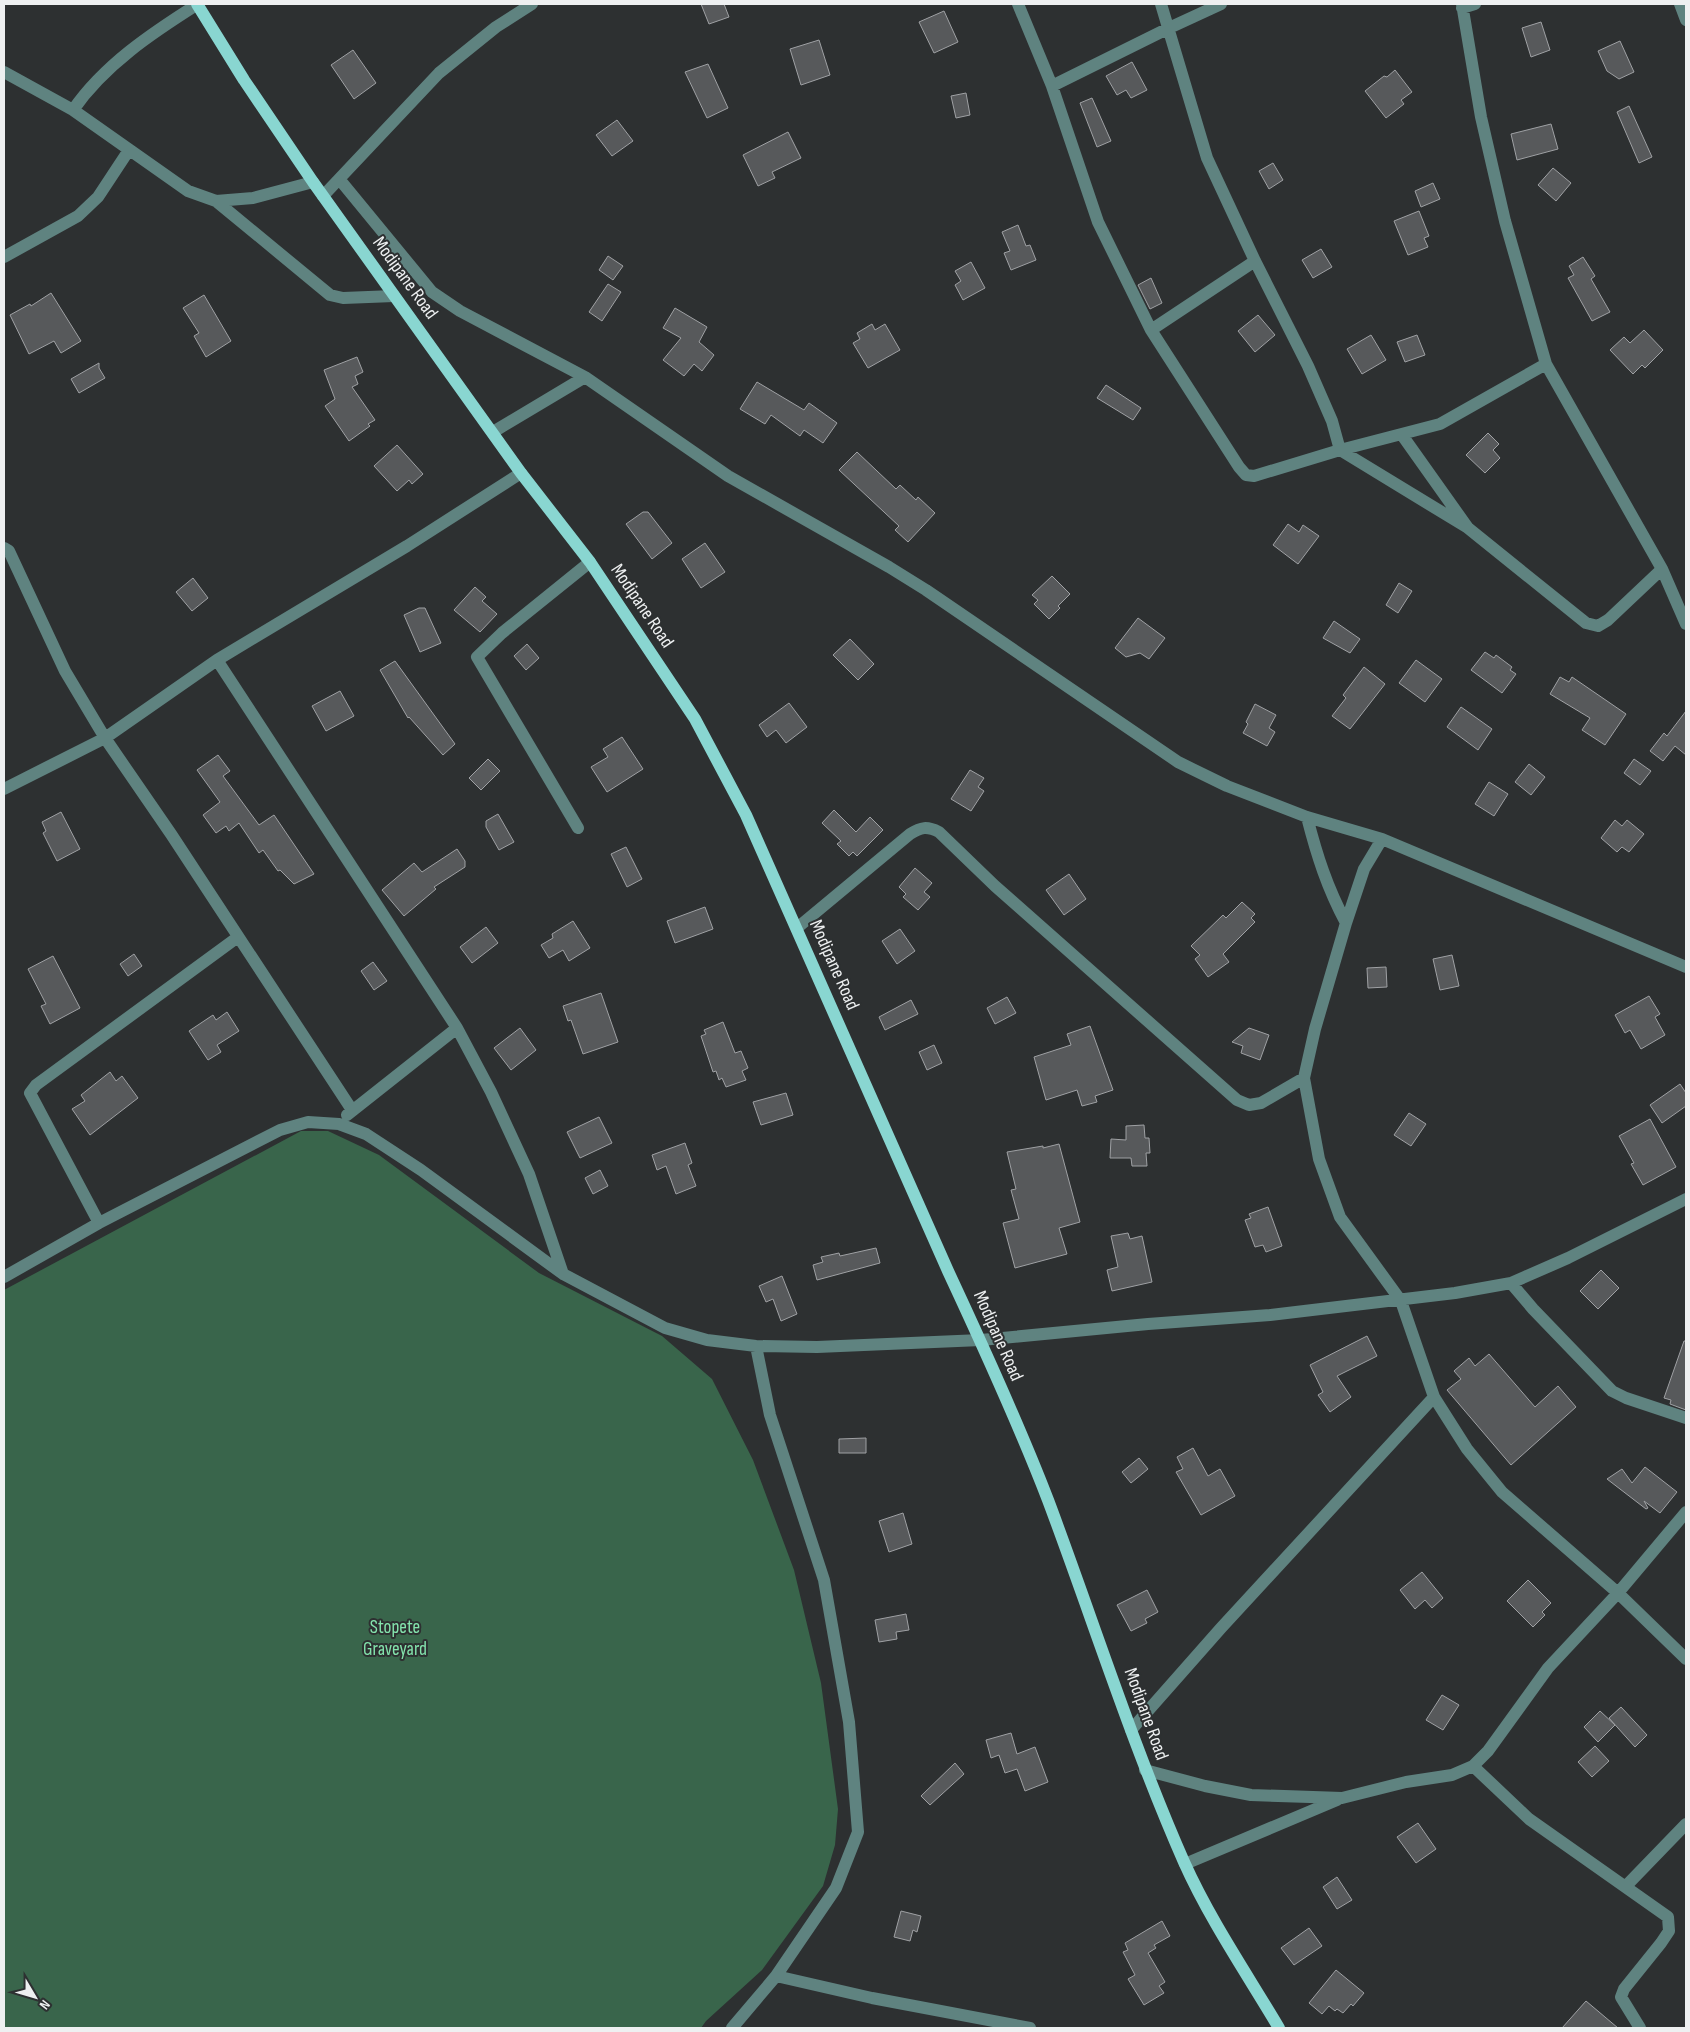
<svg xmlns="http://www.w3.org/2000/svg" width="1690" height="2032" font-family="'Sofia Sans Condensed',sans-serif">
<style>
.green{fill:#39654b}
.building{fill:#57595b;stroke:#9fa1a4}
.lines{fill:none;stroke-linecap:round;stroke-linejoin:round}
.minor{stroke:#5f8380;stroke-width:12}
.major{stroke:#89d6d1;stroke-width:12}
.labels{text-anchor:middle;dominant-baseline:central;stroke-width:4;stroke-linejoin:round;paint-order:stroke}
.street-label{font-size:19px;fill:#eef0f1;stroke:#2d3031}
.park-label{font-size:19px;fill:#84e4ad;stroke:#2d3031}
</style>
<rect width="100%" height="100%" fill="#2d3031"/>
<!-- green -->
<path class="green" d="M 301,1131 L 328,1131 L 379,1155 L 539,1273 L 662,1336 L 712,1379 L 753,1460 L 794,1570 L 821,1683 L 838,1809 L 835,1845 L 823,1886 L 762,1970 L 706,2021 L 701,2028 L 4,2028 L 4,1290 Z"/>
<!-- building -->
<path class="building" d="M 701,4 L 724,4 L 729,17 L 709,24 Z
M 944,11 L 958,42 L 934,53 L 919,22 Z
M 1541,22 L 1550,50 L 1531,57 L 1522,28 Z
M 819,40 L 830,75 L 801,85 L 790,49 Z
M 1620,41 L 1634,72 L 1619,79 L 1607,71 L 1598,51 Z
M 353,50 L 376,83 L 354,99 L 331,65 Z
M 1132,62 L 1147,90 L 1131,98 L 1126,90 L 1117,95 L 1106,76 Z
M 708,64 L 728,108 L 707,118 L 685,72 Z
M 1395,70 L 1412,92 L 1401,100 L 1404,104 L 1386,118 L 1365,91 L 1384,76 L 1387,77 Z
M 966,93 L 970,115 L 956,118 L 951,96 Z
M 1092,98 L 1111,141 L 1097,147 L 1080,103 Z
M 1629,106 L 1652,157 L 1639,163 L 1617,112 Z
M 617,120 L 633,141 L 612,156 L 596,135 Z
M 1551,124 L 1558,149 L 1517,160 L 1511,134 Z
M 788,132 L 801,158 L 772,172 L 775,178 L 758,186 L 743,155 Z
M 1273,163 L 1283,180 L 1269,189 L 1259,171 Z
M 1553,168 L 1571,183 L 1556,201 L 1538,185 Z
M 1433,183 L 1440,199 L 1421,207 L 1415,191 Z
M 1419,211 L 1429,236 L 1424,238 L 1428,247 L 1408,255 L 1394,221 Z
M 1018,225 L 1026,246 L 1030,245 L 1036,260 L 1011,270 L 1004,253 L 1010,251 L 1002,232 Z
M 1321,249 L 1332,267 L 1313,278 L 1302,260 Z
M 608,256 L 623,266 L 613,280 L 599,270 Z
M 1583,257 L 1595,276 L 1591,279 L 1610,312 L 1592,321 L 1568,278 L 1574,275 L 1569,266 Z
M 971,262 L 985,288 L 963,300 L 955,285 L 961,281 L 955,271 Z
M 1151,278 L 1162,303 L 1150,309 L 1138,285 Z
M 608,284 L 621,292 L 602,321 L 589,312 Z
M 51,293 L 81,341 L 61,353 L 54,341 L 29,354 L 10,315 L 30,304 L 31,306 Z
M 204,295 L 231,341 L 206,357 L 194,336 L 199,333 L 183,308 Z
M 675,308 L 707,327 L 699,342 L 714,355 L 702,371 L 694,364 L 684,376 L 663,360 L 681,338 L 663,328 Z
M 1258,315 L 1275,335 L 1255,352 L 1238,331 Z
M 872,324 L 875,330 L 885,324 L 900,350 L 868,368 L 853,343 L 860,339 L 857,333 Z
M 1644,330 L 1663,350 L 1645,368 L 1642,365 L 1633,374 L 1610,350 L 1624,337 L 1630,343 Z
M 1371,335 L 1386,360 L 1362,374 L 1347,349 Z
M 1417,335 L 1425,355 L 1405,362 L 1397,342 Z
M 357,357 L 363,372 L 355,376 L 358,384 L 352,387 L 375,420 L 368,424 L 370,426 L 349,441 L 325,406 L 335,399 L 324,370 Z
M 99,363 L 99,368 L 105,378 L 79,393 L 71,379 Z
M 757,382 L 804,410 L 809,403 L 837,423 L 823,443 L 804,430 L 800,436 L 771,415 L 765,424 L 740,409 Z
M 1106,385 L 1141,408 L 1133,420 L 1097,398 Z
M 1488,433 L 1499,444 L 1493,450 L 1500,458 L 1485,473 L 1466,455 Z
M 397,445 L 423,474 L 412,484 L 409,480 L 397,491 L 374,466 Z
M 857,452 L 896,489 L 900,485 L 916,500 L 918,497 L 935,513 L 908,542 L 895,530 L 899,526 L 839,470 Z
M 643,512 L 648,512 L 672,543 L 652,559 L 626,524 Z
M 1288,524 L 1299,532 L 1303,525 L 1319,536 L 1298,564 L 1273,545 Z
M 705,543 L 725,572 L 701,588 L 682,559 Z
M 1052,576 L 1070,594 L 1058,606 L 1060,608 L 1049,619 L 1034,604 L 1038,600 L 1032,595 Z
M 193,578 L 208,598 L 192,611 L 176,592 Z
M 1399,583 L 1412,591 L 1398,613 L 1386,605 Z
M 475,587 L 486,597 L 482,601 L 497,614 L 480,632 L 454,610 Z
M 419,608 L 425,608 L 441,643 L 420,652 L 404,615 Z
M 1138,618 L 1165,638 L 1149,659 L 1140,653 L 1126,657 L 1115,648 Z
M 1334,621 L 1360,639 L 1350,653 L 1323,638 Z
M 850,639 L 874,664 L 858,680 L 833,655 Z
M 527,644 L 539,658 L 526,670 L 514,656 Z
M 1485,652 L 1494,658 L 1496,655 L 1512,667 L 1510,670 L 1516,674 L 1502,693 L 1471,670 Z
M 1416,660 L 1442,679 L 1425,702 L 1399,683 Z
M 395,661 L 455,744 L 443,755 L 409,717 L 408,718 L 380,670 Z
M 1364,667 L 1385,684 L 1350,729 L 1332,716 L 1346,698 L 1343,695 Z
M 1560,677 L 1569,682 L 1572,677 L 1626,714 L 1605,745 L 1582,730 L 1590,718 L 1550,694 Z
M 340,691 L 354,716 L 326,731 L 312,706 Z
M 789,703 L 807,727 L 786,743 L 776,730 L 767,737 L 759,725 Z
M 1255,704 L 1276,715 L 1269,728 L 1275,732 L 1267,746 L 1243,733 L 1248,724 L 1246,722 Z
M 1461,707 L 1492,729 L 1478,750 L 1447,727 Z
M 1686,711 L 1686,755 L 1675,746 L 1663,761 L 1650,751 L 1664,733 L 1667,736 Z
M 622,737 L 643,769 L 607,792 L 591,767 L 608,757 L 603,749 Z
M 218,755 L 230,771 L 223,776 L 259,825 L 274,815 L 314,874 L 294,884 L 280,870 L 278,871 L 263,850 L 259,853 L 239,823 L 229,831 L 226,826 L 216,833 L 203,815 L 220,802 L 197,770 Z
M 488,759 L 500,771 L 481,790 L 469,778 Z
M 1634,759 L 1651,771 L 1640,785 L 1624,773 Z
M 1529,764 L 1545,777 L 1531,795 L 1515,782 Z
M 970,770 L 984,778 L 978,787 L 984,791 L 971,811 L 951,799 Z
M 1489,782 L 1508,794 L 1494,816 L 1475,804 Z
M 834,810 L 856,832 L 870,817 L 883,830 L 857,856 L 853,852 L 849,856 L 837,844 L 841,841 L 822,823 Z
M 61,812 L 80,849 L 57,861 L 43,833 L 46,831 L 42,822 Z
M 498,814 L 514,842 L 499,850 L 486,827 L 486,821 Z
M 1615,820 L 1622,826 L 1627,820 L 1644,834 L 1629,852 L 1622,847 L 1617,852 L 1601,838 Z
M 626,847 L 642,879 L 627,887 L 611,854 Z
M 457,849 L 465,861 L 465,867 L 434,887 L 436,889 L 404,916 L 382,890 L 414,863 L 422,872 Z
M 915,868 L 932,883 L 924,892 L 930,897 L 918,910 L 903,897 L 906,894 L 899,887 Z
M 1069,874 L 1086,899 L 1064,915 L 1046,890 Z
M 1242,902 L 1255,914 L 1251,918 L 1255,922 L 1223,954 L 1229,962 L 1208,977 L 1195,959 L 1200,955 L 1191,946 L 1223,915 L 1226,918 Z
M 705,907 L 713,929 L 675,943 L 667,921 Z
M 573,921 L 590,948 L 569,961 L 563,950 L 549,958 L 541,945 L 553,938 L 552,934 Z
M 486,927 L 498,943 L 472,963 L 460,947 Z
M 900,929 L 915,951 L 897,964 L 882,941 Z
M 134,954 L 142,966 L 128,976 L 120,964 Z
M 1452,955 L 1459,986 L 1440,990 L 1433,959 Z
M 53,956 L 80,1008 L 50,1024 L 41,1006 L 46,1004 L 28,969 Z
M 373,962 L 387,981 L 374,990 L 361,971 Z
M 1386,967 L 1387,987 L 1368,988 L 1367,968 Z
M 601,993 L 618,1042 L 583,1054 L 571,1020 L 568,1021 L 563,1006 Z
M 1649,996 L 1660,1014 L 1655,1017 L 1665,1035 L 1641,1049 L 1630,1030 L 1625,1033 L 1615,1015 Z
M 1007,997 L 1016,1013 L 995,1024 L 987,1008 Z
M 911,1000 L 918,1014 L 885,1030 L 879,1017 Z
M 227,1012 L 239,1031 L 217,1045 L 221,1052 L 208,1060 L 189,1031 L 213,1015 L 216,1020 Z
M 723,1022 L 735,1053 L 741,1051 L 748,1068 L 742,1071 L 746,1080 L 726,1087 L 722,1078 L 719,1080 L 716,1071 L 713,1072 L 701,1036 L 706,1034 L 704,1030 Z
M 1090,1026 L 1113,1090 L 1095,1096 L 1097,1102 L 1082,1106 L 1077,1090 L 1046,1100 L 1034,1057 L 1071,1045 L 1067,1034 Z
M 520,1028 L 536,1050 L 511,1070 L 494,1048 Z
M 1249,1028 L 1269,1035 L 1260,1060 L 1241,1053 L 1243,1046 L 1232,1042 Z
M 934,1045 L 942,1063 L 927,1070 L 919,1052 Z
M 110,1072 L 116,1081 L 122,1076 L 138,1098 L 90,1135 L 72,1109 L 85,1101 L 81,1095 Z
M 1680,1084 L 1686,1093 L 1686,1106 L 1662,1123 L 1650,1105 Z
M 786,1093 L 793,1115 L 761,1125 L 753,1102 Z
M 1409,1113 L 1426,1124 L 1411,1146 L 1394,1135 Z
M 599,1117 L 612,1143 L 580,1158 L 567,1132 Z
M 1650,1119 L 1676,1167 L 1643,1185 L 1631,1164 L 1634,1163 L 1619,1136 Z
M 1144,1125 L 1145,1138 L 1149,1138 L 1150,1153 L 1146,1153 L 1147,1166 L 1132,1166 L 1131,1158 L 1110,1158 L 1111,1139 L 1126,1140 L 1126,1126 Z
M 685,1143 L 692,1163 L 688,1165 L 696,1186 L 676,1194 L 666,1166 L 657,1170 L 652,1155 Z
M 1059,1144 L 1080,1222 L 1059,1228 L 1067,1254 L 1015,1268 L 1003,1223 L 1019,1219 L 1011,1190 L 1016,1189 L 1007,1152 L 1043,1146 L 1043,1148 Z
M 600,1170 L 608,1186 L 593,1194 L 585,1178 Z
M 1268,1207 L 1282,1246 L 1266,1252 L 1263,1245 L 1255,1247 L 1245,1220 L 1251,1218 L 1249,1214 Z
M 1128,1233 L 1130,1239 L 1142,1236 L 1152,1282 L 1112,1291 L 1107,1270 L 1118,1267 L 1111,1236 Z
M 876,1248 L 880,1263 L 817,1280 L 813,1265 L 823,1262 L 821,1257 L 839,1253 L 840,1256 Z
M 1601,1270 L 1619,1288 L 1598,1309 L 1580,1291 Z
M 782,1276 L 797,1314 L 781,1321 L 773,1299 L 766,1302 L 759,1286 Z
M 1367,1336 L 1377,1356 L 1337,1376 L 1351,1397 L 1330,1412 L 1318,1395 L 1323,1392 L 1310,1365 Z
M 1684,1341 L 1686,1341 L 1686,1410 L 1670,1404 L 1671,1400 L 1664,1398 Z
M 1489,1354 L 1535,1407 L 1558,1386 L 1576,1407 L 1511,1465 L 1447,1390 L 1461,1379 L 1454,1371 L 1469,1358 L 1475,1366 Z
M 866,1438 L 866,1453 L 839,1453 L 839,1439 Z
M 1193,1448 L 1208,1476 L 1220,1469 L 1235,1496 L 1201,1515 L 1176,1472 L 1183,1469 L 1177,1457 Z
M 1139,1458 L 1148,1469 L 1131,1483 L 1122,1472 Z
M 1645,1467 L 1677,1492 L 1660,1513 L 1644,1501 L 1648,1508 L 1646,1509 L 1607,1479 L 1622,1469 L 1632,1483 Z
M 903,1513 L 912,1544 L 889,1552 L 879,1521 Z
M 1422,1572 L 1443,1598 L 1432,1608 L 1425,1600 L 1415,1609 L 1400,1590 Z
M 1528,1580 L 1551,1603 L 1542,1612 L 1545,1615 L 1533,1627 L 1507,1601 Z
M 1147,1590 L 1158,1612 L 1145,1619 L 1147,1623 L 1131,1631 L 1117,1605 Z
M 906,1614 L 909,1630 L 896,1632 L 897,1639 L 879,1642 L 875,1620 Z
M 1442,1695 L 1459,1705 L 1443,1730 L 1426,1720 Z
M 1621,1707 L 1647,1735 L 1635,1747 L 1609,1718 Z
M 1600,1711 L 1615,1725 L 1598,1742 L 1584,1727 Z
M 1011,1733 L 1017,1754 L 1035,1747 L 1048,1782 L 1025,1791 L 1017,1769 L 1005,1773 L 999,1755 L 991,1758 L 986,1740 Z
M 1595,1746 L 1609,1761 L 1592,1777 L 1578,1762 Z
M 955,1763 L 964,1774 L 930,1805 L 921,1796 Z
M 1418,1823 L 1436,1849 L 1416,1863 L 1397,1837 Z
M 1337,1877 L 1352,1900 L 1337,1909 L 1323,1887 Z
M 901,1911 L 921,1916 L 917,1932 L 913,1930 L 910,1941 L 894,1937 Z
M 1162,1921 L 1170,1936 L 1154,1945 L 1156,1948 L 1148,1953 L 1165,1982 L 1159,1986 L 1164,1993 L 1144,2005 L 1128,1979 L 1135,1975 L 1123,1952 L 1128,1950 L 1125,1943 Z
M 1309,1928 L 1322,1946 L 1294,1965 L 1281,1948 Z
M 1336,1970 L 1364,1993 L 1353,2006 L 1351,2004 L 1343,2013 L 1337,2009 L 1335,2011 L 1329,2006 L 1322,2014 L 1309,2003 Z
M 1586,2001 L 1618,2028 L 1562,2028 Z"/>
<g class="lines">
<!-- minor -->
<path class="minor" d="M 1018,4 L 1052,86 L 1098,222 L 1151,330 L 1239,467 L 1246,475 L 1254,476 L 1340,450 L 1440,424 L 1546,364
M 1161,4 L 1207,158 L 1255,261 L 1308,366 L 1332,421 L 1340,450 L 1468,528
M 1462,4 L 1481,117 L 1505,221 L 1546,364 L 1662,569 L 1686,624
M 1680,4 L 1686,20
M 1462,8 L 1475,4
M 4,72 L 73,110 L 188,191 L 216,201 L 253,198 L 313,182
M 1052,86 L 1169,28 L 1221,4
M 73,110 C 104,65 152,33 198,4
M 340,180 L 432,292 L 460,311 L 585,377 L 728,476 L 889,567 L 926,590 L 1178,762 L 1227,786 L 1307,817 L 1382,839 L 1686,967
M 323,196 L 439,73 L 496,27 L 532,4
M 216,201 L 330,295 L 343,298 L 394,296
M 4,257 L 78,216 L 98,197 L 129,150
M 1151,330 L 1255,261
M 493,432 L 585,377
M 1402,435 L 1468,528 L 1586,623 L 1598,626 L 1608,620 L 1662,569
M 4,548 L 9,551 L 65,671 L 105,738 L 171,834 L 352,1110
M 217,660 L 457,1028 L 491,1092 L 529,1174 L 563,1274
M 4,789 L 105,738 L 217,660 L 407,546 L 521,473
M 1307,817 C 1317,856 1327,887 1346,923 L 1315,1029 L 1304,1078 L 1319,1159 L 1340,1217 L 1401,1301 L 1434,1397 L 1467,1449 L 1502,1492 L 1618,1593 L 1686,1659
M 578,828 L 477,657 L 502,633 L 590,562
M 1346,923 L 1364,869 L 1382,839
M 797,928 L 910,834 C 921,827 927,826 939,832 L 995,886 L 1237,1100 L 1249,1105 L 1261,1103 L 1304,1078
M 347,1115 L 457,1028
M 99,1223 L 30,1093 L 36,1085 L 238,937
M 4,1277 L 99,1223 L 280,1130 L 308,1122 L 339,1124 L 366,1134 L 421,1170 L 563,1274 L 665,1328 L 707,1340 L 756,1346 L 817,1347 L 981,1340 L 1148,1324 L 1270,1315 L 1455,1293 L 1511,1283 L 1568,1258 L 1686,1199
M 1511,1283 L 1533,1309 L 1612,1391 L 1626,1398 L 1686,1418
M 1131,1730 L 1221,1628 L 1434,1397
M 1473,1766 L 1529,1819 L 1668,1917 L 1669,1931 L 1661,1943 L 1624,1989 L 1621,1997 L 1640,2028
M 1145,1770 L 1205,1786 L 1251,1795 L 1342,1798 L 1406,1782 L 1452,1775 L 1473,1766 L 1488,1751 L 1548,1668 L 1618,1593 L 1686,1512
M 1185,1864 L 1337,1800
M 1626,1886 L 1686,1824
M 776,1976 L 872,1998 L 1030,2028
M 732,2028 L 776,1976 L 836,1888 L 858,1832 L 849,1722 L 824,1580 L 770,1415 L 756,1346"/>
<!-- major -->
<path class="major" d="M 197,4 L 244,80 L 313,182 L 521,473 L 590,562 L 695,719 L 746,815 L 948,1271 C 983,1346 1018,1422 1048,1500 C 1093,1620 1132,1744 1184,1862 C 1210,1920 1247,1974 1279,2028"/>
</g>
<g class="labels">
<!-- street labels -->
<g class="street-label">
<text transform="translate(405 278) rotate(54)">Modipane Road</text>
<text transform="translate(642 606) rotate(56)">Modipane Road</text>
<text transform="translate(834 965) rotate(66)">Modipane Road</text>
<text transform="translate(998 1336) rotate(66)">Modipane Road</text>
<text transform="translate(1146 1714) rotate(70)">Modipane Road</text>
</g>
<!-- park labels -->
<g class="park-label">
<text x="395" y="1627">Stopete<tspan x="395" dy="22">Graveyard</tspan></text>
</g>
</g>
<!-- border -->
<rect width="1690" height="2032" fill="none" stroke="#eef0f1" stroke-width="10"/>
<!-- north arrow -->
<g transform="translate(35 1997) rotate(128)" stroke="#2d3031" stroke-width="4" paint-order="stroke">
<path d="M0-4L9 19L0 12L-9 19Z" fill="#eef0f1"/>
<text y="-8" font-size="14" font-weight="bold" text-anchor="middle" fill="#eef0f1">N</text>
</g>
</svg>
